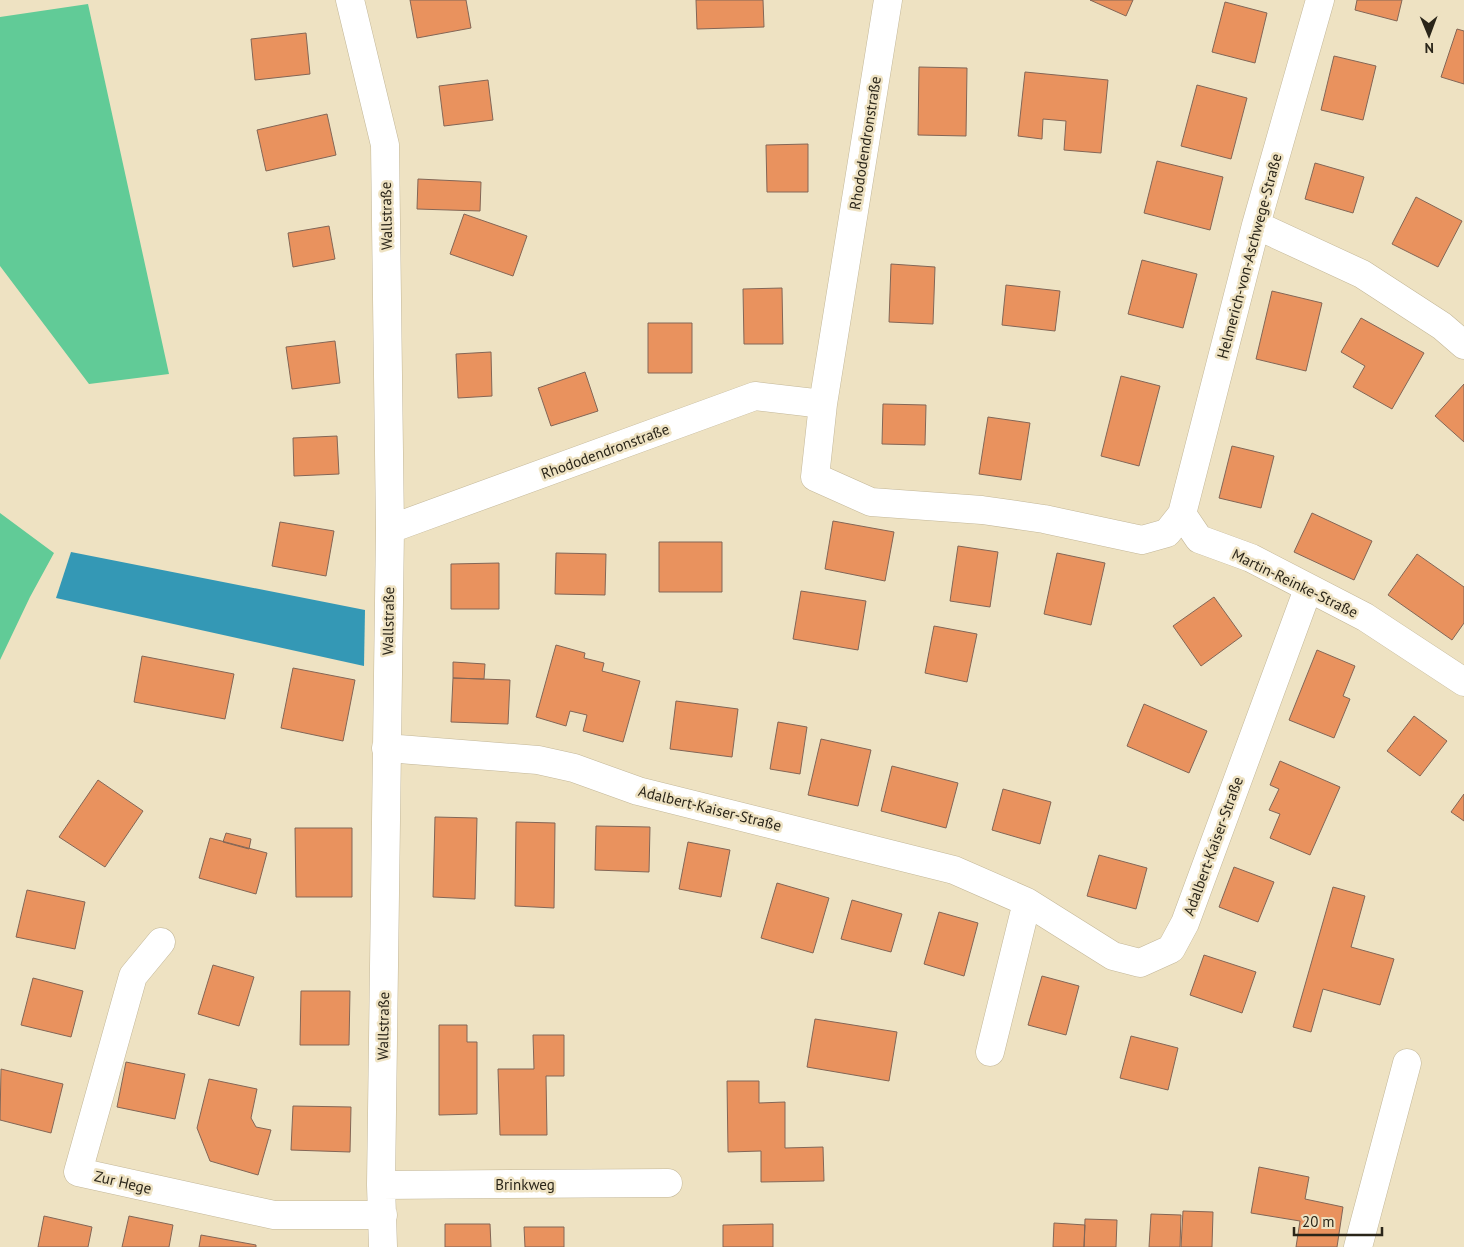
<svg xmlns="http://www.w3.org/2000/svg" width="1464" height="1247" font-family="'PT Sans',sans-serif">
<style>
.forest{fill:#61cb97}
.water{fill:#3498b5}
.building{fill:#e9925e;stroke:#836656}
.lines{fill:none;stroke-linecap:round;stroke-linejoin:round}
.minor-casing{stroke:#c3b798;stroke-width:29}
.minor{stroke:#fff;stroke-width:28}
.labels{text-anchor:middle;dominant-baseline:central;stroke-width:5;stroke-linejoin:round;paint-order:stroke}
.street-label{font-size:15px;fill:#2a2519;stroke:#eee2c2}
</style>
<rect width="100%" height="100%" fill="#eee2c2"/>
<!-- forest -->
<path class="forest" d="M 88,4 L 169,374 L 89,384 L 0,266 L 0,17 Z
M 0,513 L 54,553 L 30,597 L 0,660 Z"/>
<!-- water -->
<path class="water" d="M 71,552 L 365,610 L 364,666 L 56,598 Z"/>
<!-- building -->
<path class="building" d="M 410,0 L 466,0 L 471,28 L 417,38 Z
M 696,0 L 763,0 L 764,27 L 697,29 Z
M 1090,0 L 1133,0 L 1126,16 Z
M 1357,0 L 1402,0 L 1397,21 L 1355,10 Z
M 1225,2 L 1267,13 L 1255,63 L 1212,52 Z
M 1457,29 L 1464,31 L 1464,84 L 1441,77 Z
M 306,33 L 310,74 L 255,80 L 251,39 Z
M 1334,56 L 1376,66 L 1363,120 L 1321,110 Z
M 919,67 L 967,68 L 966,136 L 918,135 Z
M 1025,72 L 1108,80 L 1101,153 L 1064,150 L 1066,121 L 1043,119 L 1042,139 L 1018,136 Z
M 488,80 L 493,120 L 444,126 L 439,86 Z
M 1197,85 L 1247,98 L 1231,159 L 1181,146 Z
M 327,114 L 336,155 L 266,171 L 257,130 Z
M 808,144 L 808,192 L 767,192 L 766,145 Z
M 1157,161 L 1223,177 L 1210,230 L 1144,213 Z
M 1315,163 L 1364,177 L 1353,213 L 1305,199 Z
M 418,179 L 481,182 L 480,211 L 417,209 Z
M 1416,197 L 1462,221 L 1438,267 L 1392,244 Z
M 464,214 L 527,236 L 513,276 L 450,254 Z
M 329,226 L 335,259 L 293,267 L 288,233 Z
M 1142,260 L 1197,274 L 1183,328 L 1128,314 Z
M 891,264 L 935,267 L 933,324 L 889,322 Z
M 1006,285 L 1060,291 L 1055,331 L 1002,325 Z
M 782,288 L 783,344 L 744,344 L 743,289 Z
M 1272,291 L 1322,303 L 1306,371 L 1256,359 Z
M 1361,318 L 1424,353 L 1392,409 L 1353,387 L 1365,366 L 1341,352 Z
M 648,323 L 692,323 L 692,373 L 648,373 Z
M 335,341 L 340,383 L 292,389 L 286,347 Z
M 491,352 L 492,396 L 458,398 L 456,354 Z
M 585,372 L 598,411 L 551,426 L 538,388 Z
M 1121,376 L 1160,386 L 1139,466 L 1101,456 Z
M 1464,384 L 1464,442 L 1435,416 Z
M 883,404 L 926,405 L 925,445 L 882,444 Z
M 988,417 L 1030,423 L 1021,480 L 979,474 Z
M 337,436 L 339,474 L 294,476 L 293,438 Z
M 1232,446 L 1274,456 L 1261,508 L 1219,498 Z
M 1312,513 L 1372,541 L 1354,580 L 1294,552 Z
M 833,521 L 894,532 L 885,581 L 825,569 Z
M 280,522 L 334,531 L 326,576 L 272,566 Z
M 659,542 L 722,542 L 722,592 L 659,592 Z
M 958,546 L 998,552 L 990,607 L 950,601 Z
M 556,553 L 606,554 L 605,595 L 555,594 Z
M 1057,553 L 1105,563 L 1091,625 L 1044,614 Z
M 1417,554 L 1464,587 L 1464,623 L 1452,640 L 1388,595 Z
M 499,563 L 499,609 L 451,609 L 451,564 Z
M 801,591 L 866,601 L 858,650 L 793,639 Z
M 1214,597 L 1242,636 L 1201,666 L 1173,626 Z
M 934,626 L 977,634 L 967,682 L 925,673 Z
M 556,645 L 585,653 L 584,658 L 604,663 L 602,671 L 640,681 L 623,742 L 583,731 L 587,715 L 570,711 L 566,726 L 536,717 Z
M 1317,650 L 1355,666 L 1343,696 L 1350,699 L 1334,738 L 1289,720 Z
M 142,656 L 234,674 L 225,719 L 134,702 Z
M 453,662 L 485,664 L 484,679 L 453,678 Z
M 293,668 L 355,680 L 343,741 L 281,728 Z
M 453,678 L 510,680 L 508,724 L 451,722 Z
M 676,701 L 738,709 L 732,757 L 670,749 Z
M 1144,704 L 1207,731 L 1189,773 L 1127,746 Z
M 1414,716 L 1447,741 L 1420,776 L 1387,751 Z
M 778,722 L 807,727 L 800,774 L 770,769 Z
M 821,739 L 871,750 L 858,806 L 808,795 Z
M 1280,761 L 1340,787 L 1310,855 L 1270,838 L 1280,814 L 1269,810 L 1279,789 L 1270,785 Z
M 892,766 L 958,783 L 946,828 L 881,811 Z
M 98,780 L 143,811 L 105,867 L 59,837 Z
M 1003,789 L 1051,802 L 1040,844 L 992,830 Z
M 1464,794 L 1464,821 L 1451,812 Z
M 435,817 L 477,818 L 475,899 L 433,897 Z
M 516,822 L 555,823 L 554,908 L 515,906 Z
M 596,826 L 650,827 L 649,872 L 595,870 Z
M 295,828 L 352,828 L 352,897 L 296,897 Z
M 226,833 L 251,839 L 249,849 L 223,842 Z
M 210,838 L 267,853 L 256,894 L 199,878 Z
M 688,842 L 730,850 L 721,897 L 679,889 Z
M 1099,855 L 1147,868 L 1136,909 L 1087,896 Z
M 1234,867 L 1274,882 L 1258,922 L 1219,907 Z
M 777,883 L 829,898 L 813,953 L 761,938 Z
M 1333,887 L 1365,896 L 1351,947 L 1394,959 L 1380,1005 L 1323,989 L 1311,1032 L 1293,1027 Z
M 27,890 L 85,902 L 75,949 L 16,937 Z
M 852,900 L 902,914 L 891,952 L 841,939 Z
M 939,912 L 978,923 L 964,976 L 924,964 Z
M 1204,955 L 1256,972 L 1242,1013 L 1190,995 Z
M 213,965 L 254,977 L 239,1026 L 198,1014 Z
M 1042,976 L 1079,986 L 1066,1035 L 1028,1025 Z
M 33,978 L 83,991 L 71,1037 L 21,1025 Z
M 301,991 L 350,991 L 349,1045 L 300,1045 Z
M 815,1019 L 897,1032 L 889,1081 L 807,1067 Z
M 439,1025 L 467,1025 L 467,1042 L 477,1042 L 477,1114 L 439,1115 Z
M 533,1035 L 564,1035 L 564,1076 L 546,1076 L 547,1135 L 500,1135 L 498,1069 L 534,1069 Z
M 1131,1036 L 1178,1048 L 1168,1090 L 1120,1078 Z
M 126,1062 L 185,1074 L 175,1119 L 117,1107 Z
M 1,1069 L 63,1084 L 51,1133 L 0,1120 Z
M 209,1079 L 257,1089 L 251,1118 L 256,1127 L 271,1130 L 258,1175 L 210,1161 L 197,1128 Z
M 727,1081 L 759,1081 L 759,1103 L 785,1102 L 785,1148 L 823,1147 L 824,1181 L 761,1182 L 761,1151 L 728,1152 Z
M 293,1106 L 351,1107 L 350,1152 L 291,1150 Z
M 1259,1167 L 1309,1177 L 1305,1199 L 1343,1207 L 1337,1247 L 1296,1247 L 1300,1221 L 1251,1213 Z
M 1183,1211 L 1213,1212 L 1212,1247 L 1181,1247 Z
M 1151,1214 L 1181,1215 L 1180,1247 L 1149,1247 Z
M 44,1216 L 92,1227 L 88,1247 L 38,1247 Z
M 129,1216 L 173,1225 L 169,1247 L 122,1247 Z
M 1085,1219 L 1117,1220 L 1116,1247 L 1084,1247 Z
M 1054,1223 L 1085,1225 L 1084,1247 L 1053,1247 Z
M 445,1224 L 490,1224 L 491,1247 L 445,1247 Z
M 773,1224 L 773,1247 L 723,1247 L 723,1225 Z
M 524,1227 L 564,1227 L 564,1247 L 525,1247 Z
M 201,1235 L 256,1245 L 256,1247 L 199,1247 Z"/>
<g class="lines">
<!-- minor casing -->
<g class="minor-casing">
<path id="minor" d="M 350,0 L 385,145 L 390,529 L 381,1185 L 383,1247
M 888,0 L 823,404 L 815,477 L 871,502 L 982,510 L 1044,519 L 1142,540 L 1167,533 L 1182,514 L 1199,539 L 1251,558 L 1365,617 L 1464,682
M 1256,225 L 1362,274 L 1442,326 L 1464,345
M 1182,514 L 1256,225 L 1320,0
M 390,529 L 755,396 L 823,404
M 386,748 L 538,760 L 574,768 L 638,791 L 954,870 L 1027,902 L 1113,956 L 1140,963 L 1171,949 L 1185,923 L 1308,589
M 161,942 L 133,976 L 78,1172 L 274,1215 L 383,1215
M 990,1052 L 1027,902
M 381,1185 L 668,1183
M 1358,1247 L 1407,1063"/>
</g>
<!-- minor -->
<use href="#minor" class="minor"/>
</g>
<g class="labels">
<!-- street labels -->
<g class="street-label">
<text transform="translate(865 143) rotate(-81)">Rhododendronstraße</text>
<text transform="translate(386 216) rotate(-91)">Wallstraße</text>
<text transform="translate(1249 256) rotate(-75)">Helmerich-von-Aschwege-Straße</text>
<text transform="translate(605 451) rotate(-20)">Rhododendronstraße</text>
<text transform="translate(1295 583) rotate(26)">Martin-Reinke-Straße</text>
<text transform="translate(388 621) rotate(-89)">Wallstraße</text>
<text transform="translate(710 808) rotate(14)">Adalbert-Kaiser-Straße</text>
<text transform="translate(1213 846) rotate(-70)">Adalbert-Kaiser-Straße</text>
<text transform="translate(383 1026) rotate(-89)">Wallstraße</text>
<text transform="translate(123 1182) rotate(13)">Zur Hege</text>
<text x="525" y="1184">Brinkweg</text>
</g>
</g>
<!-- north arrow -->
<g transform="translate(1429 35) rotate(179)" stroke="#eee2c2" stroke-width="4" paint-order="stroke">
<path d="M0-4L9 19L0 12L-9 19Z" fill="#2a2519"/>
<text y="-8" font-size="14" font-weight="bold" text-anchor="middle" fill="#2a2519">N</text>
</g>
<!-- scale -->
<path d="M1294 1227v8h88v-8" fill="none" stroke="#2a2519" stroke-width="2.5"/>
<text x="1302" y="1227" font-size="15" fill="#2a2519" stroke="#eee2c2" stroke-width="4" paint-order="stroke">20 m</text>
</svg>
